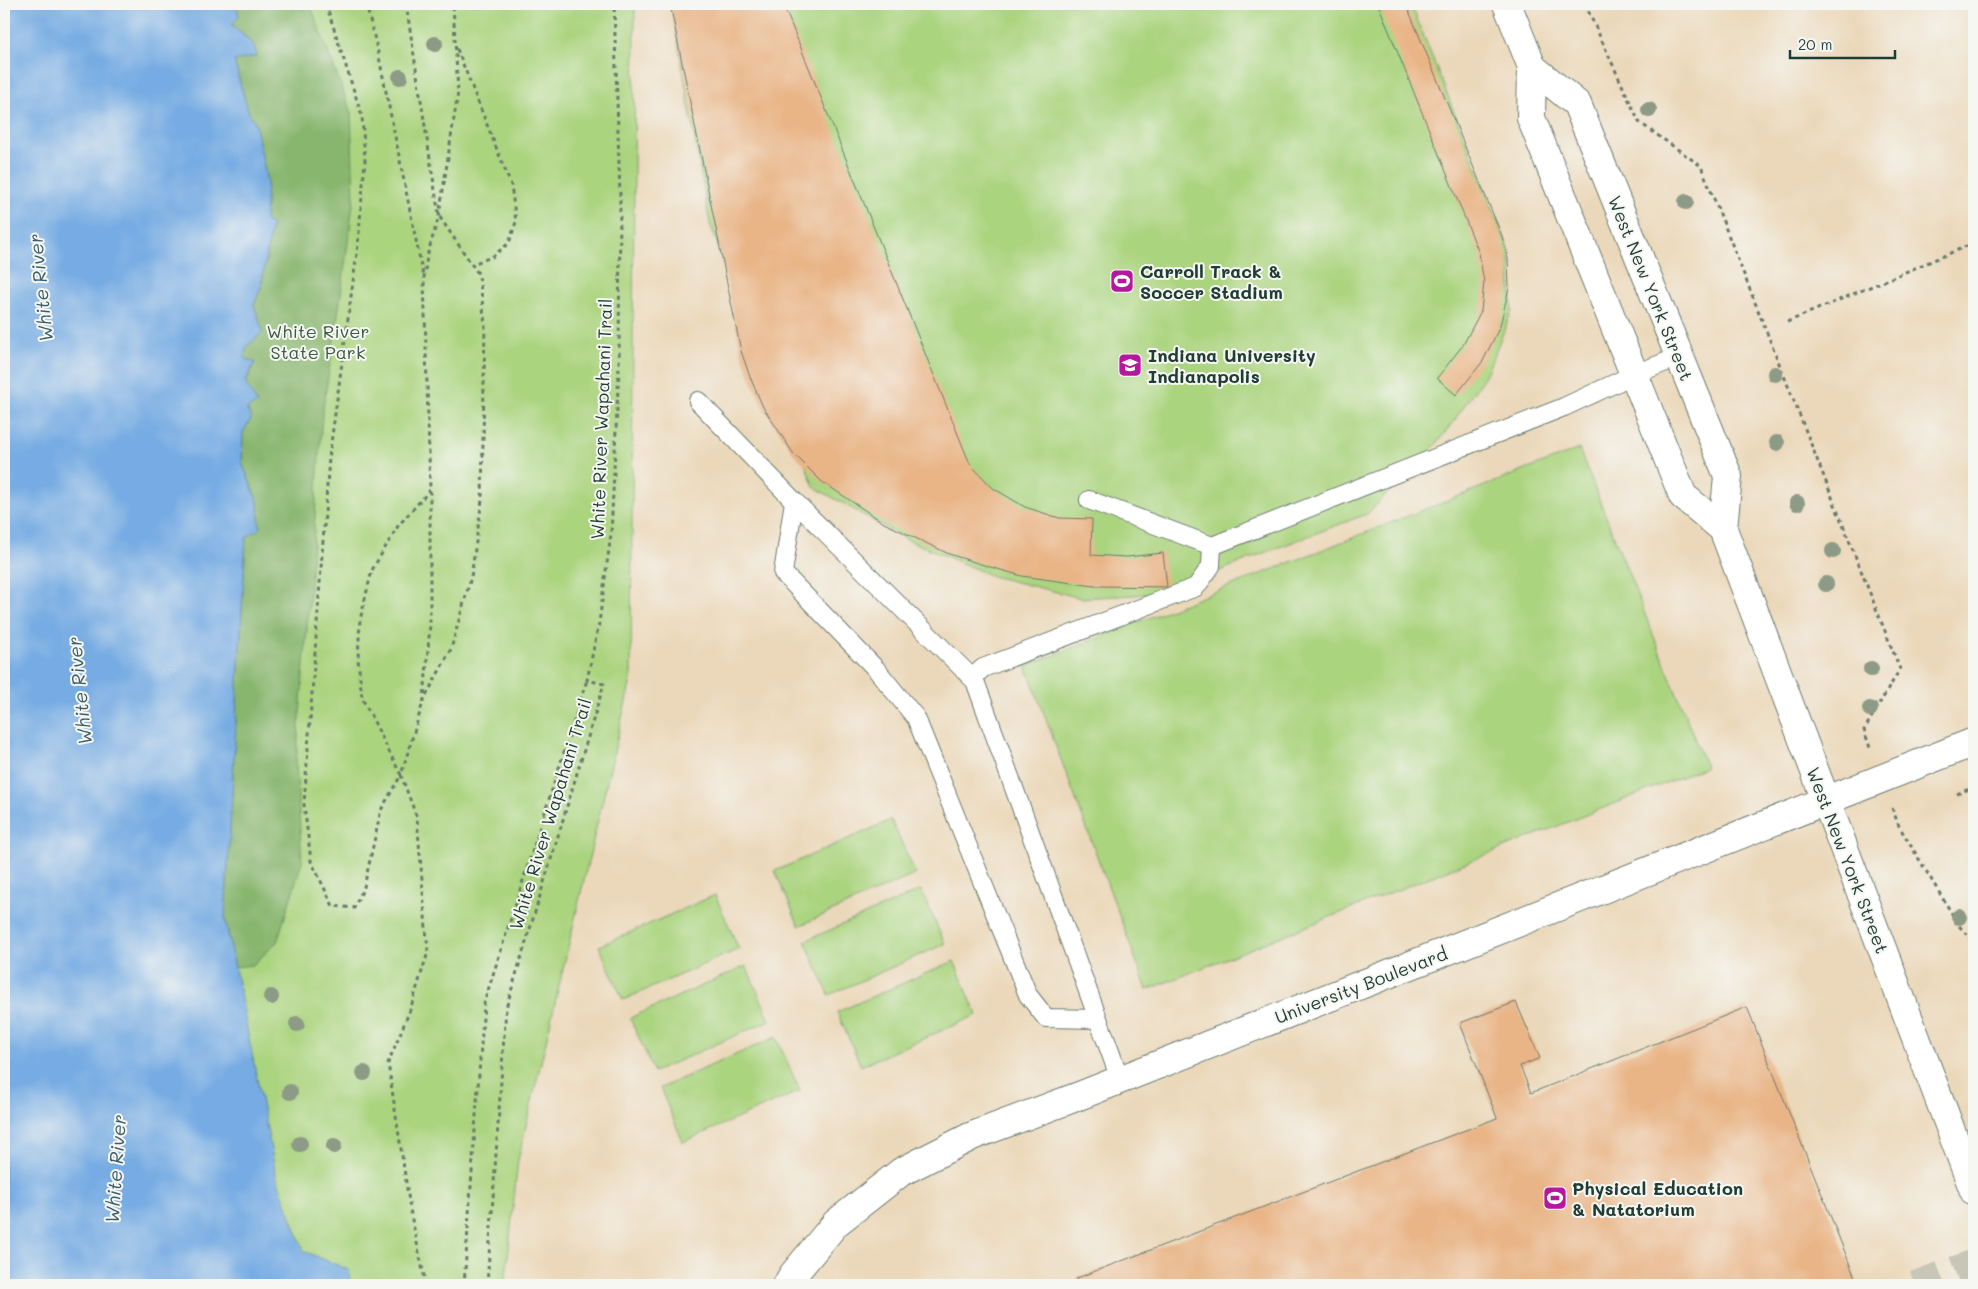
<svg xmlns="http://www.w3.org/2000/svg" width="1978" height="1289" font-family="Mali,sans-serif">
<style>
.built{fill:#ebd8ba}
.green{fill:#abd47f;stroke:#65885a}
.forest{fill:#88b66e;stroke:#547a51}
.water{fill:#76abe3;stroke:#4a748c}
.building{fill:#e9b587}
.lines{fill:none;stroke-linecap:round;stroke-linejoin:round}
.street-tunnel{stroke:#c8c7b7;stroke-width:28;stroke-dasharray:28 14;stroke-linecap:butt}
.lane-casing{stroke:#697a6d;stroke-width:20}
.secondary-casing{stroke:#697a6d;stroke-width:30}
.path{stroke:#697a6d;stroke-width:3;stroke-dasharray:4 4;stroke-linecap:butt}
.lane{stroke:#fff;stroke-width:18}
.secondary{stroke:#fff;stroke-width:28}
.tree{fill:#8d9b86}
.labels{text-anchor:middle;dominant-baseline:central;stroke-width:4;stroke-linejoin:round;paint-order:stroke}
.poi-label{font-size:18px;font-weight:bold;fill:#1f3d34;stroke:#f6f6f2;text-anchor:start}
.street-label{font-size:18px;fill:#1f3d34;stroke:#f6f6f2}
.park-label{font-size:18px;fill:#3b5b43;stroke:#f6f6f2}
.water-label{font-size:19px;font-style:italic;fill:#395e69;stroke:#f6f6f2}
</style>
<rect width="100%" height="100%" fill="#f6f6f2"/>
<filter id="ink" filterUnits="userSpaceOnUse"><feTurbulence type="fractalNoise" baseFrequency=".02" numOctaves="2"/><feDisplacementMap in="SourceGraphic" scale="10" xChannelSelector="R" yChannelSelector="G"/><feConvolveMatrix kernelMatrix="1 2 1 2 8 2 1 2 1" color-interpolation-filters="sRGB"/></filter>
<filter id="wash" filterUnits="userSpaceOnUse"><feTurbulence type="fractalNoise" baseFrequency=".0096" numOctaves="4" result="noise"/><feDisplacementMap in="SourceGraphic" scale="20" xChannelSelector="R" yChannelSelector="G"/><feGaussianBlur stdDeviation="1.12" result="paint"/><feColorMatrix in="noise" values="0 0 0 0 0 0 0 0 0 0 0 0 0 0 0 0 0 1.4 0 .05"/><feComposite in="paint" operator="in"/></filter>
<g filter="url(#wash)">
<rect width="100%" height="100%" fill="#f2ead8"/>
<!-- built -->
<path class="built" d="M 228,4 L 1974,4 L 1974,1285 L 362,1285 Z"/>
<!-- green -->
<path class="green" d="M 4,4 L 635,4 L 631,680 L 518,1160 L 505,1285 L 4,1285 Z
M 671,4 L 1411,4 L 1510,252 L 1512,311 L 1486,374 L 1454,421 L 1434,447 L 1367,514 L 1261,554 L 1167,593 L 1081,598 L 992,576 L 908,540 L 814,487 L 710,224 Z
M 1579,449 L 1706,767 L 1147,990 L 1026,666 Z
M 891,820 L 916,874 L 799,926 L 775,871 Z
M 921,890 L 945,944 L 829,995 L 805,941 Z
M 715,895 L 739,949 L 623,1000 L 599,946 Z
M 954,961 L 977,1015 L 861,1066 L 837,1012 Z
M 746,966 L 770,1020 L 654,1072 L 630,1018 Z
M 776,1037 L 800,1091 L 683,1142 L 660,1088 Z"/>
<!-- forest -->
<path class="forest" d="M 231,4 L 310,4 L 351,112 L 354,197 L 341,295 L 322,415 L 309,604 L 296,762 L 302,862 L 277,942 L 253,965 L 235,967 L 225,918 L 246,537 L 260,527 L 258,502 L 242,463 L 243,432 L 251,419 C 241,395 244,384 255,362 L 245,359 L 246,347 L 263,332 L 254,305 L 261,287 L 272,224 L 265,221 L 267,181 L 255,122 L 249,114 L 234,60 L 257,56 L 253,44 L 232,24 L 237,7 Z"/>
<!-- water -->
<path class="water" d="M 4,4 L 231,4 L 237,7 L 239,16 L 232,25 L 253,44 L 257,56 L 234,61 L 249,114 L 255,122 L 267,181 L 265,221 L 272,224 L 261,287 L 254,305 L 263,332 L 246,347 L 245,359 L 255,362 L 245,382 L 257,403 L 247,409 L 251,419 L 243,432 L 242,463 L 258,502 L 260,528 L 246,538 L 225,918 L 277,1179 L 304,1251 L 349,1270 L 350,1285 L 4,1285 Z"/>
<g id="blocks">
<!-- building -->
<path class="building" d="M 670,4 L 783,4 L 970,464 L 993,488 L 1025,507 L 1059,518 L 1092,519 L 1091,555 L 1127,557 L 1163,553 L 1167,587 L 1094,586 L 1022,576 L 987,566 L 949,554 L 884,523 L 821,481 L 793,453 L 763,407 L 750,377 L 741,351 Z
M 1378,4 L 1406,4 L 1502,236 L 1508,259 L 1509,288 L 1500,326 L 1483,361 L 1456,395 L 1437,378 L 1463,345 L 1481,311 L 1484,282 L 1479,253 Z
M 1516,1002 L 1540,1058 L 1520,1066 L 1531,1093 L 1747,1007 L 1858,1285 L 1074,1285 L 1077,1278 L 1497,1118 L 1460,1023 Z"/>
</g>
</g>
<g filter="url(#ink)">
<use href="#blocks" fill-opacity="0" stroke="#697a6d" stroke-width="1"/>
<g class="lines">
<!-- street-tunnel -->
<path class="street-tunnel" d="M 1915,1285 L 1974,1263"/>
<!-- lane casing -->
<g class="lane-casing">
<path id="lane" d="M 698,401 L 794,501 L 975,681 L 1120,1079
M 1089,500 L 1212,546 L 1564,407 L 1635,374 L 1679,357
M 794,501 L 783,573 L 876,669 L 916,718 L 1028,995 L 1046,1018 L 1098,1019
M 972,678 L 983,668 L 1196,587 L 1211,566 L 1212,546"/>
</g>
<!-- secondary casing -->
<g class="secondary-casing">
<path id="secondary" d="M 1507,4 L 1532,67 L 1531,118 L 1683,496 L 1723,529
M 1532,67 L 1577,104 L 1728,476 L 1723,529 L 1974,1191
M 787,1285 L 792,1276 L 836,1223 L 901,1172 L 972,1136 L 1079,1096 L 1406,967 L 1974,742"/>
</g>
<!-- path -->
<path class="path" d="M 326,4 L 362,116 L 365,161 L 358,245 L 329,458 L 304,804 L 311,861 L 333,906 L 354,908 L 364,887 L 381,810 L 401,775 L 362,698 L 358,659 L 360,620 L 372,570 L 398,526 L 430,490
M 366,4 L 378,52 L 423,275
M 406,4 L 439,216 L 479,275 L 485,324 L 482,500 L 471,577 L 451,649 L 426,696
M 1585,4 L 1639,122 L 1701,166 L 1900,669 L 1864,730 L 1870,748
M 457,49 L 511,185 L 516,222 L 509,243 L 492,257 L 472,264
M 1787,322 L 1974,243
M 1957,794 L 1974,787
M 1892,808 L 1899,826 L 1960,927 L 1974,942
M 426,1285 L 411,1215 L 388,1063 L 410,1010 L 428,952 L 417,818 L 401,775 L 424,699 L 430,625 L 430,490 L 424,278 L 427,256 L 439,216 L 458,92 L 453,4
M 464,1285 L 484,1003 L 587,680
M 487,1285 L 506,1008 L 604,684 L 587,680 L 599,623 L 611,534 L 619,367 L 620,196 L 614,4"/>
<!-- lane -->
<use href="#lane" class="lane"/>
<!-- secondary -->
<use href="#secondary" class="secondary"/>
</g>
<!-- trees -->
<g class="tree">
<circle cx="435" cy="44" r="8"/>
<circle cx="400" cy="77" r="8"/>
<circle cx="1649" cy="110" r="8"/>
<circle cx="1686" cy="202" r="8"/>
<circle cx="1775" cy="374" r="8"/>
<circle cx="1777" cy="443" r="8"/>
<circle cx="1797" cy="503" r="8"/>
<circle cx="1833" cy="551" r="8"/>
<circle cx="1826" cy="584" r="8"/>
<circle cx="1871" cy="669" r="8"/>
<circle cx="1870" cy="709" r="8"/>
<circle cx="1959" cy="917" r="8"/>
<circle cx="271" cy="997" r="8"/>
<circle cx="297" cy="1024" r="8"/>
<circle cx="364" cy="1073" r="8"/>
<circle cx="290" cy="1092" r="8"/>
<circle cx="300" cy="1144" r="8"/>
<circle cx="334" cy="1146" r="8"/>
</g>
</g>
<!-- icons -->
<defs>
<g id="stadium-square" transform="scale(1.25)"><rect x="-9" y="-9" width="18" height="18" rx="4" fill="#b5179e" stroke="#f6f6f2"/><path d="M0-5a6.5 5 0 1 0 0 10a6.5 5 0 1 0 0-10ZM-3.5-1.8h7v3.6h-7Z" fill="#fff"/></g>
<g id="university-square" transform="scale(1.25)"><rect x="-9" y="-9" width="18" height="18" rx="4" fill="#b5179e" stroke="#f6f6f2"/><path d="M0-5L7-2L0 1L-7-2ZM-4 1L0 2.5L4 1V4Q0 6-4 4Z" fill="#fff"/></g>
</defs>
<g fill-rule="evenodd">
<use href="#stadium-square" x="1122" y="281"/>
<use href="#university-square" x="1130" y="365"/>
<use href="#stadium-square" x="1555" y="1198"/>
</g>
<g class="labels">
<!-- poi labels -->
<g class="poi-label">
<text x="1140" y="271">Carroll Track &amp;<tspan x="1140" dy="21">Soccer Stadium</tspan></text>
<text x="1148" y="355">Indiana University<tspan x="1148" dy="21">Indianapolis</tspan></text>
<text x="1572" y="1188">Physical Education<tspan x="1572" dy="21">&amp; Natatorium</tspan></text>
</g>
<!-- street labels -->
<g class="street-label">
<text transform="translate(1651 288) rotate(68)">West New York Street</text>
<text transform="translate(601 419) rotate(-88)">White River Wapahani Trail</text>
<text transform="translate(550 814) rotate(-73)">White River Wapahani Trail</text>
<text transform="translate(1848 860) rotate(69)">West New York Street</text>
<text transform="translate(1361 985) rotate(-21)">University Boulevard</text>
</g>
<!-- park labels -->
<g class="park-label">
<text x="318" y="331">White River<tspan x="318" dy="21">State Park</tspan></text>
</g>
<!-- water labels -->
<g class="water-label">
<text transform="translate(40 288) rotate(-96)">White River</text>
<text transform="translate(79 691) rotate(-96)">White River</text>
<text transform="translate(115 1169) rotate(-86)">White River</text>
</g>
</g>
<!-- margin -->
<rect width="1978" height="1289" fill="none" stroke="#f6f6f2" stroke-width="20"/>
<!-- scale -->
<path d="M1790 50v8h105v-8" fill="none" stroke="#1f3d34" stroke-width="2.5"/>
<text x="1798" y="50" font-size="15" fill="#1f3d34" stroke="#f6f6f2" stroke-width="4" paint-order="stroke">20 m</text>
</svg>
